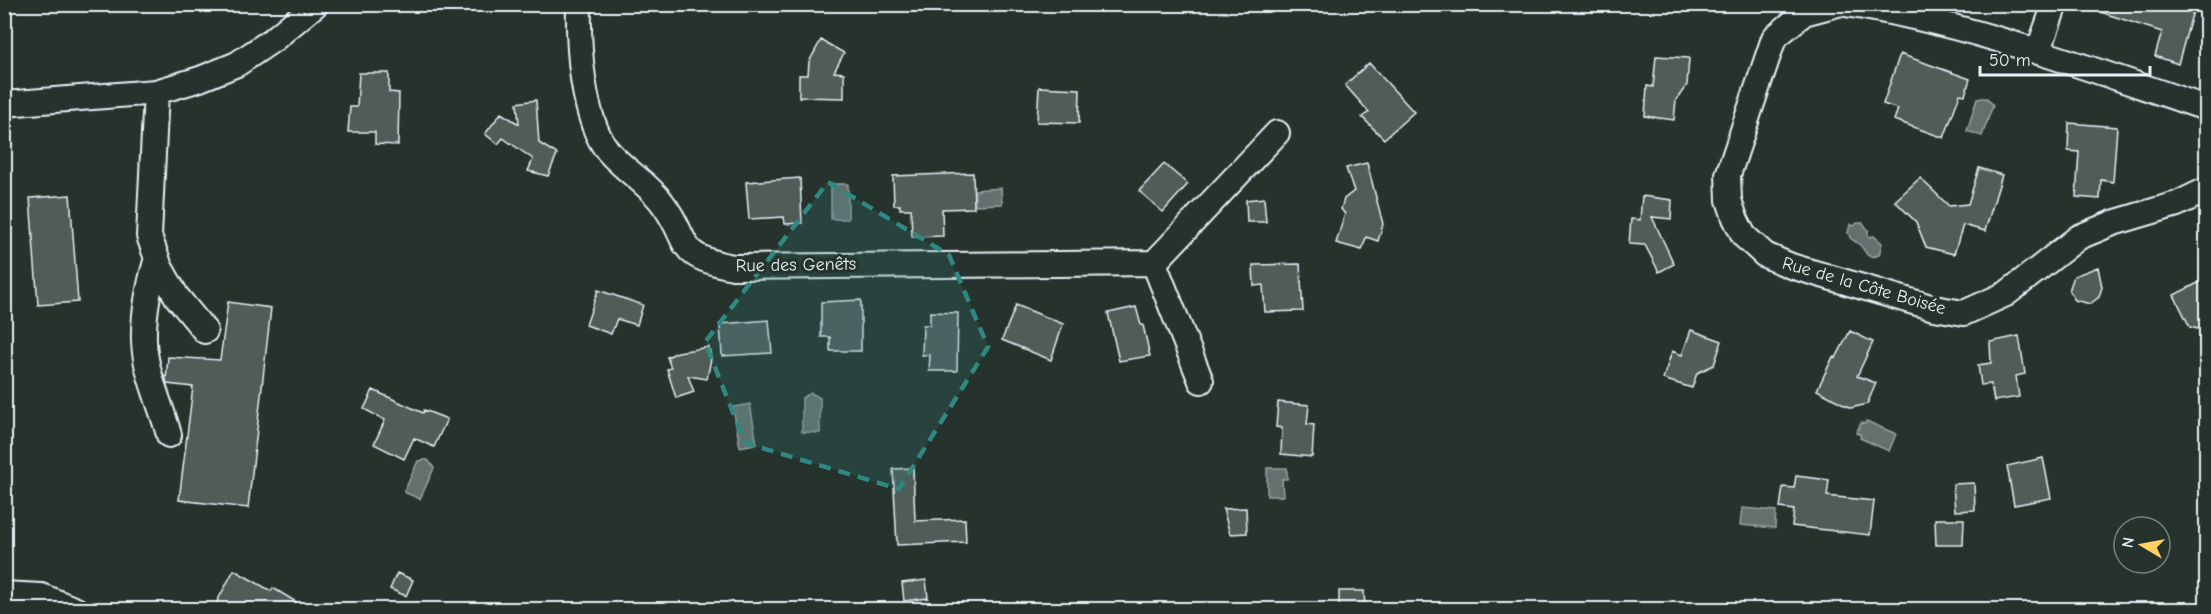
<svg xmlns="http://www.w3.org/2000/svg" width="2211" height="614" font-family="'Comic Neue',sans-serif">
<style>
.water{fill:#636f6d;stroke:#98a3a5;stroke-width:1.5}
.building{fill:#505c59;stroke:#e8f1f8;stroke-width:1.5}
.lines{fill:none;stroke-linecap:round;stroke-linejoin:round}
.minor-casing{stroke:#e8f1f8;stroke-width:28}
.minor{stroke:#26332d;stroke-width:24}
.marked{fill:#308883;fill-opacity:0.2;stroke:#308883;stroke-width:4.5;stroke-dasharray:12 8;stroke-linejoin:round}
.labels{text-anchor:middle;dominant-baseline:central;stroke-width:6;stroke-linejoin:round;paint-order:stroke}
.street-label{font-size:18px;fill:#e8f1f8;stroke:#26332d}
</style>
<rect width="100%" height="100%" fill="#26332d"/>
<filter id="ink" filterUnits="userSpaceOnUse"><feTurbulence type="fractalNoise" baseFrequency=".0167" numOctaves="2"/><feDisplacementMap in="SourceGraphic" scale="12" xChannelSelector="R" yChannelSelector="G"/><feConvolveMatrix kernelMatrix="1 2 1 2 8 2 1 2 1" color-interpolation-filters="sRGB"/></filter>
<g filter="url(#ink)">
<!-- water -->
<path class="water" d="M 1983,98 L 1987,98 L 1993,105 L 1982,136 L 1967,131 L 1977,99 Z
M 831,184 L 848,184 L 848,219 L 831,219 Z
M 1001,188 L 1002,204 L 975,205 L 975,190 Z
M 1857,223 L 1863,223 L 1868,230 L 1868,237 L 1874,236 L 1882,243 L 1879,255 C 1865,260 1867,252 1860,245 C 1857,242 1854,241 1851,239 L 1848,233 L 1850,224 L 1854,226 Z
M 811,393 L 820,398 L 820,433 L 802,432 L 802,398 Z
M 750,404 L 757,444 L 740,447 L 733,407 Z
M 1866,421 L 1896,434 L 1889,451 L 1860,438 L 1861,435 L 1856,433 L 1861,423 L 1865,424 Z
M 424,460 L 428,460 L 434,468 L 420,499 L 404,492 L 418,461 Z
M 1267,468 L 1287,468 L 1287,479 L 1282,479 L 1283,496 L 1267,496 Z
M 1742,508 L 1776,511 L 1775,528 L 1740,525 Z"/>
<!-- building -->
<path class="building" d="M 2089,4 L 2195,4 L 2178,64 L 2155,56 L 2162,32 L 2088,8 Z
M 821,40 L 844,53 L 834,72 L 844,73 L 844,98 L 799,97 L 799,75 L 808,75 L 809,62 Z
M 1900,54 L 1970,79 L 1965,95 L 1960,94 L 1944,138 L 1894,120 L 1898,109 L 1883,104 Z
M 1656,56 L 1689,58 L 1687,85 L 1676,100 L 1674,120 L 1645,116 L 1647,86 L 1653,87 Z
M 1369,63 L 1414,112 L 1384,139 L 1362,117 L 1369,112 L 1345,85 Z
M 359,73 L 389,73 L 389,92 L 399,93 L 398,145 L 375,144 L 375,132 L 348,132 L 350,107 L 357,107 Z
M 1039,87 L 1080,89 L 1079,123 L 1037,122 Z
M 536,100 L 539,143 L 557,154 L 548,176 L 528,171 L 533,159 L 503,138 L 498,144 L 485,134 L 501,113 L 519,124 L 517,103 Z
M 2069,123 L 2117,127 L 2113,182 L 2101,180 L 2100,199 L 2076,197 L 2079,152 L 2068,151 Z
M 1367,163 L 1383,224 L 1378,241 L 1366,237 L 1362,250 L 1336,243 L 1345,214 L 1341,209 L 1344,199 L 1354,191 L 1346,168 Z
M 1164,164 L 1188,184 L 1163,212 L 1139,191 Z
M 1979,168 L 2002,175 L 1985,231 L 1963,225 L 1954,254 L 1926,247 L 1916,222 L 1895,201 L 1920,178 L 1949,206 L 1968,204 Z
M 973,173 L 974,208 L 942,209 L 943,236 L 912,237 L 911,209 L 900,209 L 900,205 L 894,205 L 893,176 Z
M 800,178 L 802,223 L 785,224 L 784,217 L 749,219 L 746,182 Z
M 70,195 L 78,302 L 38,305 L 30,198 Z
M 1642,196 L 1672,200 L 1671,219 L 1652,217 L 1674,264 L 1659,272 L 1645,245 L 1629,244 L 1631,219 L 1640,220 Z
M 1264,198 L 1266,222 L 1247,222 L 1246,200 Z
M 1300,264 L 1303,311 L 1265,312 L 1263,285 L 1254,286 L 1253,265 Z
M 2098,267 L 2102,287 L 2099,297 L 2090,304 L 2075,300 L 2069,291 L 2074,276 Z
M 2206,279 L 2206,327 L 2198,329 L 2190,327 L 2174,295 Z
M 598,290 L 643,305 L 637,325 L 617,319 L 611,334 L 586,325 Z
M 861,300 L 861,351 L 830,351 L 830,337 L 821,337 L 821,302 Z
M 228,302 L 271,308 L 248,508 L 179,500 L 193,387 L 167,384 L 166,380 L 168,357 L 220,360 Z
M 1016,305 L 1063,324 L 1051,360 L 1002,340 Z
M 1136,307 L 1141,325 L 1143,325 L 1150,356 L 1119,361 L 1108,313 Z
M 930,312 L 958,313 L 957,371 L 929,371 L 930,355 L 922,355 L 923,325 L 930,325 Z
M 769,320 L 772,353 L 722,356 L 720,324 Z
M 1691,330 L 1722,341 L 1714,365 L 1697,373 L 1692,388 L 1663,379 L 1672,351 L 1682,355 Z
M 1850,331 L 1873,342 L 1857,376 L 1876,383 L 1867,404 L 1851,408 L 1817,390 L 1833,357 L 1836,358 Z
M 2019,336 L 2025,374 L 2016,376 L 2019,397 L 1994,401 L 1991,384 L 1981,385 L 1978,365 L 1991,363 L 1990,342 Z
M 709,347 L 711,359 L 707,379 L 688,376 L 694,392 L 676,398 L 667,369 L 671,368 L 667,357 L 678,352 Z
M 373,390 L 423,413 L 424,410 L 447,419 L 434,447 L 414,438 L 404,459 L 374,444 L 385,420 L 364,409 Z
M 1278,402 L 1309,405 L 1307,424 L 1314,425 L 1312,457 L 1281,454 L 1282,428 L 1276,427 Z
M 2043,458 L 2051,498 L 2014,505 L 2007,466 Z
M 913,468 L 915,521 L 965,519 L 966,542 L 897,545 L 893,469 Z
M 1796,476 L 1829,480 L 1827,496 L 1874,501 L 1870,535 L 1792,526 L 1794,510 L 1780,508 L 1783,487 L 1794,488 Z
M 1974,483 L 1975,510 L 1955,511 L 1953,484 Z
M 1246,508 L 1247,533 L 1230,534 L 1223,509 Z
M 1935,519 L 1964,519 L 1963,545 L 1936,545 Z
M 234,570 L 271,591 L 273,588 L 308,609 L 213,609 Z
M 397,573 L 413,580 L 406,596 L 390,589 Z
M 926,580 L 928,598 L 904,601 L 902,583 Z
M 1339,591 L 1364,591 L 1365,609 L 1339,609 Z"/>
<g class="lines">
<!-- minor casing -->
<g class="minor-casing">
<path id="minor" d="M 579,4 C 578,45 582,119 608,151 C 624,170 645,181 661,201 C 693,242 671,255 733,267 L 1154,263
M 1838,4 L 1804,13 L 1774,38 L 1728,175 L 1729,200 L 1735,218 L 1744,236 L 1765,255 L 1791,266 L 1934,308 L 1964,313 L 2006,294 L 2079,237 L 2113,223 L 2177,204 L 2206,190
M 1845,4 C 1969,23 2089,69 2206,108
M 2038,52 L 2055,4
M 156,92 L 149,236 L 160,267 L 177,297 L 205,331
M 4,104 L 156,92 L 200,79 L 237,64 L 274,39 L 316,4
M 157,258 C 149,285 143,313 144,341 C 145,373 161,404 169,435
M 1201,381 L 1154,263 L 1277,133
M 4,594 L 41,596 L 76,610"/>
</g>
<!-- minor -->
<use href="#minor" class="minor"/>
</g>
</g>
<!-- marked area -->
<path class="marked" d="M 828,182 L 949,255 L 988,347 L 899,489 L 745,443 L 705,342 Z"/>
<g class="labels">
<!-- street labels -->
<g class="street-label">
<text transform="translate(796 265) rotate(-1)">Rue des Genêts</text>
<text transform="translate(1864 286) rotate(16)">Rue de la Côte Boisée</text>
</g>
</g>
<!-- margin -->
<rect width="2211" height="614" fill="none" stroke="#26332d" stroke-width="24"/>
<rect x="12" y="12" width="2187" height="590" fill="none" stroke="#e8f1f8" stroke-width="2" filter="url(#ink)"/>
<!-- north arrow -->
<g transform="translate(2142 545) rotate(280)"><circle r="28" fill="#26332d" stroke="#747f7e" stroke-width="1.5"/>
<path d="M0-4.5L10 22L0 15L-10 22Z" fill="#ffd166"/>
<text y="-9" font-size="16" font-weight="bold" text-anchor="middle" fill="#e8f1f8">N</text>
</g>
<!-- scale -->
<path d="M1980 66v9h170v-9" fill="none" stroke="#e8f1f8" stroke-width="3"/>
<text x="1989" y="66" font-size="18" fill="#e8f1f8" stroke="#26332d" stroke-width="4.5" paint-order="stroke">50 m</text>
</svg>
